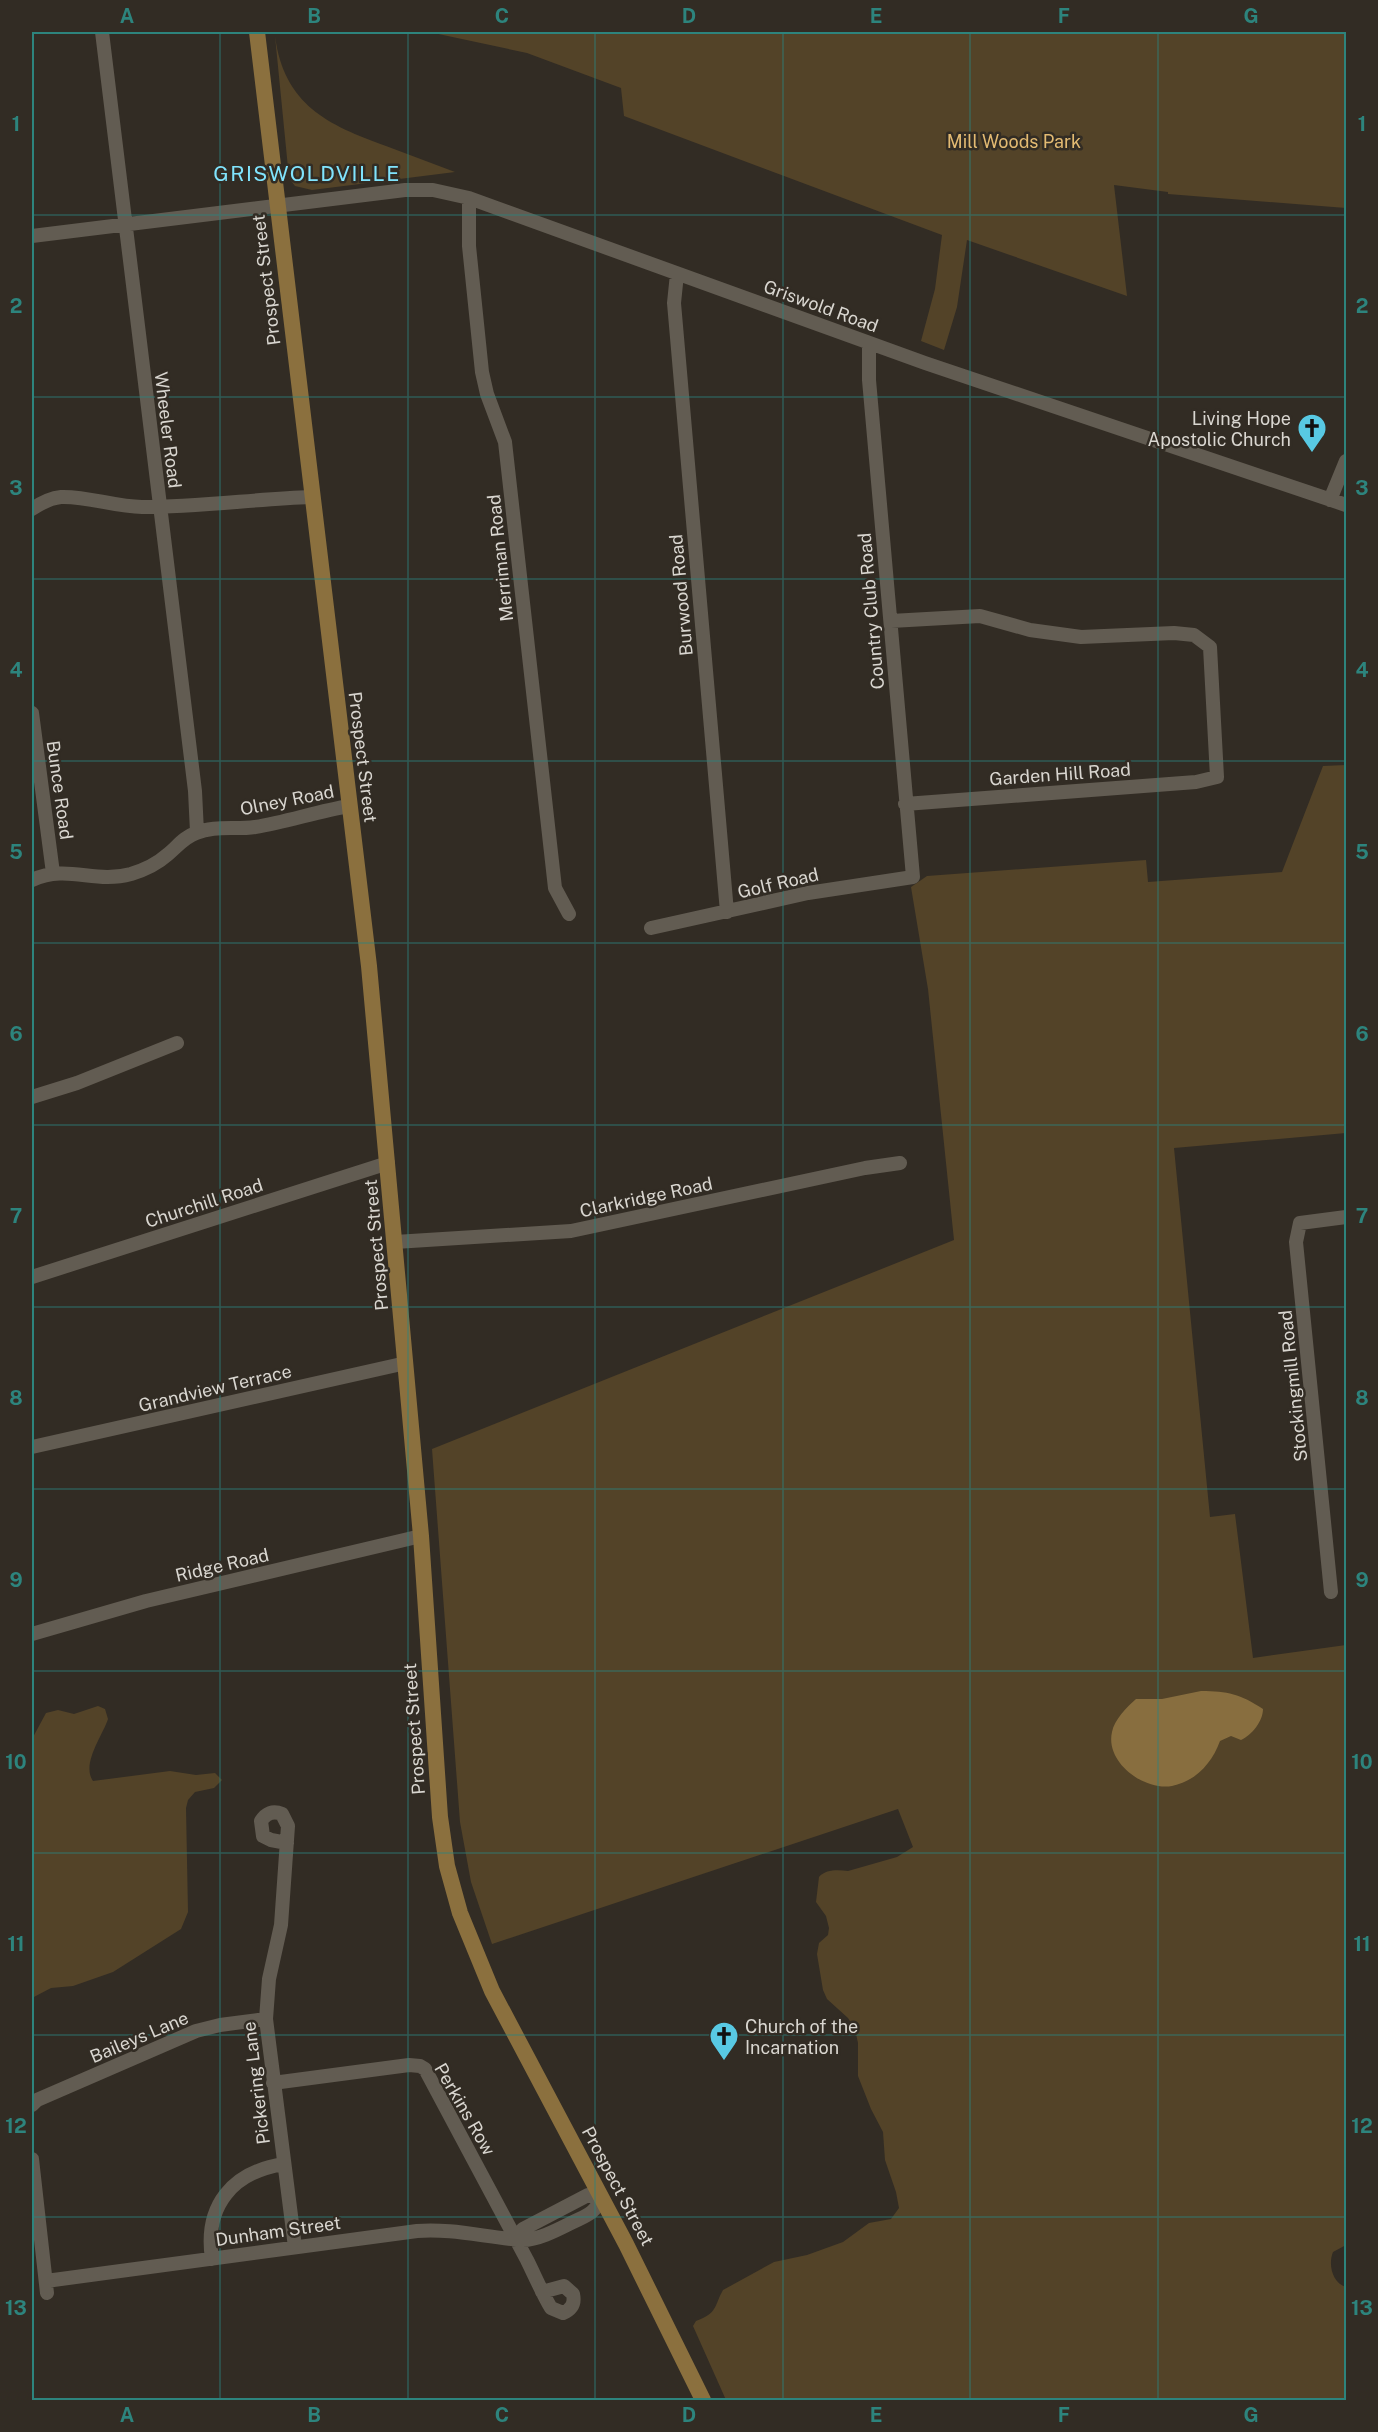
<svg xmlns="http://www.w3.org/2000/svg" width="1378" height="2432" font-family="'Public Sans',sans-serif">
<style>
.green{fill:#534328}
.water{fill:#886e3f}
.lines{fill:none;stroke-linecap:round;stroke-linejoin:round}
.minor{stroke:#625c52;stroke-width:14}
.major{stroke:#8b703e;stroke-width:16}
.grid{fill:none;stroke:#2d847d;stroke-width:1.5;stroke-opacity:0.55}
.labels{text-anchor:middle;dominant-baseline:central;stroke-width:5;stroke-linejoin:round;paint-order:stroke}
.park-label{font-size:18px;fill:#e3ba72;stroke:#322c24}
.street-label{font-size:18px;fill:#d9d6d0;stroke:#322c24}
.poi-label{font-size:18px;fill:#d9d6d0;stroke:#322c24;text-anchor:end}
.quarter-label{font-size:21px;letter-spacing:1.5px;fill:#80e4fd;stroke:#322c24}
.neatline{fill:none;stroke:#2d847d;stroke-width:2}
.grid-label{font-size:20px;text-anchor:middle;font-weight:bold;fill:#2d847d}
</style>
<rect width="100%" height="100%" fill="#322c24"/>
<!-- green -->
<path class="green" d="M 429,32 L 1346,32 L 1346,208 L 1168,194 L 1168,192 L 1114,185 L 1127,296 L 967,240 L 957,307 L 944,350 L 921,341 L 935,289 L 942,235 L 624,116 L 621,88 L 527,53 Z
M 275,36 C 284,105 328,125 386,146 C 409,155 432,163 455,172 L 312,190 L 295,186 L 289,178 Z
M 1346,765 L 1346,1133 L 1174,1148 L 1210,1517 L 1235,1514 L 1253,1658 L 1346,1645 L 1346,2245 L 1333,2252 C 1328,2264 1332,2283 1346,2287 L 1346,2400 L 726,2400 L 693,2326 L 696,2321 C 718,2313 714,2306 723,2290 L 774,2262 L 807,2255 L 843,2242 L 869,2223 L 891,2219 L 899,2208 L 896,2192 L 885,2160 L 883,2132 L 871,2109 L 858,2076 L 858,2043 L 855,2029 L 848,2018 L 827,1999 L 823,1990 L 817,1954 L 819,1943 L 828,1935 L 829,1928 L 826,1916 L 816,1902 L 819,1877 C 826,1869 838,1870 848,1871 L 897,1857 L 913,1847 L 898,1809 L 492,1944 L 471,1882 L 460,1822 L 432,1449 L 954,1240 L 928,989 L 911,887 L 927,876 L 1146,860 L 1148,882 L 1282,872 L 1323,766 Z
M 98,1706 L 105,1709 L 108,1719 C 103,1735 81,1764 93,1781 L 170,1771 L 196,1775 L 215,1773 L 222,1780 L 214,1788 L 195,1792 L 188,1800 L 186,1808 L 188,1912 L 181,1929 L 113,1972 L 73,1986 L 51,1988 L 32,1998 L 32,1739 L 46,1713 L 58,1710 L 74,1714 Z"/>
<!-- water -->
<path class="water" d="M 1201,1691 C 1228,1691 1240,1694 1263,1709 C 1263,1721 1252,1735 1241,1740 L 1231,1736 L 1220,1741 C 1212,1763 1196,1781 1172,1786 C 1144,1791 1105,1762 1112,1732 C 1114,1720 1127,1707 1136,1699 L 1162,1699 Z"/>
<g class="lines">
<!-- minor -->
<path class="minor" d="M 102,32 L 195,791 L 197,832
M 469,198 L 469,246 L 482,372 L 487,394 L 505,442 L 555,888 L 569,914
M 32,236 L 405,190 L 433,190 L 469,198 L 925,363 L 1346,505
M 677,274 L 674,303 L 727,912
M 1330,500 L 1346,461
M 32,509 C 41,503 50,498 61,497 C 88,496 115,507 142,507 C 199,507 255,499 311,497
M 891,621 L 980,616 L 1030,630 L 1081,637 L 1174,633 L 1194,635 L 1210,647 L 1217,777 L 1196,782 L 905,804
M 32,713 L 53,873
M 32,880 C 68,864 94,884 131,874 C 144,870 157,864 167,855 C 177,847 184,837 196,833 C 214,825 236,830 255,827 C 287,822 318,811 350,806
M 651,928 L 808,893 L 913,877 L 869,380 L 869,343
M 32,1097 L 77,1083 L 177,1043
M 395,1242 L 571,1231 L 865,1168 L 900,1163
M 32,1277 L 388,1163
M 32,1447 L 406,1363
M 1331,1592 L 1296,1242 L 1300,1223 L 1346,1217
M 32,1634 L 146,1601 L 421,1536
M 287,1843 L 271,1840 L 263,1836 L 261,1821 C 266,1813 273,1810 282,1814 L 288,1826 L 281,1925 L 269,1979 L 266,2019 L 295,2247
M 273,2083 L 409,2065 L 420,2066 L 425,2069 L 527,2260 C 535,2276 542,2293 551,2308 L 563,2313 C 572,2309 575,2303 573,2294 L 564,2286 L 542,2292
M 32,2105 L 37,2100 L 196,2031 L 220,2025 L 266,2019
M 32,2159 L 47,2293
M 212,2259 C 204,2206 232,2172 284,2164
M 46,2281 L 417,2231 C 452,2228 488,2238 523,2240 C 538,2240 557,2230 571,2223 C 587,2215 593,2215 602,2198 L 588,2195 L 523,2229 L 515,2238"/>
<!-- major -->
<path class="major" d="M 257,32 L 369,966 L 421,1536 L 440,1817 L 447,1866 L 460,1913 L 492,1991 L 626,2244 L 703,2400"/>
</g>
<!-- grid -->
<path class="grid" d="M 220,32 L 220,2400M 408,32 L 408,2400M 595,32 L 595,2400M 783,32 L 783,2400M 970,32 L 970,2400M 1158,32 L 1158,2400M 32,215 L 1346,215M 32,397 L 1346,397M 32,579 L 1346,579M 32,761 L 1346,761M 32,943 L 1346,943M 32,1125 L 1346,1125M 32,1307 L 1346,1307M 32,1489 L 1346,1489M 32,1671 L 1346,1671M 32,1853 L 1346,1853M 32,2035 L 1346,2035M 32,2217 L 1346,2217"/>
<!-- icons -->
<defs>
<g id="church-pin" transform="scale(1.5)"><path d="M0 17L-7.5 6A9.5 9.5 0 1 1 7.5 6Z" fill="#58c9e3" stroke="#322c24"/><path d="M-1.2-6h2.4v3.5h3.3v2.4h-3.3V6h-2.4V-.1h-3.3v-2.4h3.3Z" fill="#111"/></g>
</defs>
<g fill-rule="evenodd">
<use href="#church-pin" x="1312" y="428"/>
<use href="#church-pin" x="724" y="2036"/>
</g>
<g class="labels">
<!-- park labels -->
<g class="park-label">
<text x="1014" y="141">Mill Woods Park</text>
</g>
<!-- street labels -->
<g class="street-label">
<text transform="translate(266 280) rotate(-97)">Prospect Street</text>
<text transform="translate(821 306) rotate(20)">Griswold Road</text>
<text transform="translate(168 430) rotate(83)">Wheeler Road</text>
<text transform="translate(500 558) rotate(-96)">Merriman Road</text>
<text transform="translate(681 595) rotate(-95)">Burwood Road</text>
<text transform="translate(871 611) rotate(-95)">Country Club Road</text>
<text transform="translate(363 757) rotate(83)">Prospect Street</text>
<text transform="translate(1060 774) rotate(-4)">Garden Hill Road</text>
<text transform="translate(60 790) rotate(82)">Bunce Road</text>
<text transform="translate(287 800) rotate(-11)">Olney Road</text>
<text transform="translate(778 883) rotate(-13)">Golf Road</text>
<text transform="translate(646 1197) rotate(-12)">Clarkridge Road</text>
<text transform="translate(204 1203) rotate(-18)">Churchill Road</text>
<text transform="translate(376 1245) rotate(-95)">Prospect Street</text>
<text transform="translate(1293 1386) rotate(-96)">Stockingmill Road</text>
<text transform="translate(215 1388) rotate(-13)">Grandview Terrace</text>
<text transform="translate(222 1565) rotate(-13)">Ridge Road</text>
<text transform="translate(414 1729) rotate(-94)">Prospect Street</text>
<text transform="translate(139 2037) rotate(-23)">Baileys Lane</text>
<text transform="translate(256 2083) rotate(-97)">Pickering Lane</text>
<text transform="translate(465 2109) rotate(60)">Perkins Row</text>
<text transform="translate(618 2186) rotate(62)">Prospect Street</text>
<text transform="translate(278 2231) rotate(-8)">Dunham Street</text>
</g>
<!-- poi labels -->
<g class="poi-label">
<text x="1291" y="418">Living Hope<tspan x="1291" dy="21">Apostolic Church</tspan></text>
<text x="745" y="2026" text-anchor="start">Church of the<tspan x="745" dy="21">Incarnation</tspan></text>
</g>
<!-- quarter labels -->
<g class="quarter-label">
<text x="307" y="173">GRISWOLDVILLE</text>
</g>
</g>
<!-- border -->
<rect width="1378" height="2432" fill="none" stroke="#322c24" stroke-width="66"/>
<rect x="33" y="33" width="1312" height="2366" class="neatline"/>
<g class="grid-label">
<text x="127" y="23">A</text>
<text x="314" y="23">B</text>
<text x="502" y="23">C</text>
<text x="689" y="23">D</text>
<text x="876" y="23">E</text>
<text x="1064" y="23">F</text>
<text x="1251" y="23">G</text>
<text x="16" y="131">1</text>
<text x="1362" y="131">1</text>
<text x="16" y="313">2</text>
<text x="1362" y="313">2</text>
<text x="16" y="495">3</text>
<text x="1362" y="495">3</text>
<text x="16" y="677">4</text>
<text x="1362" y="677">4</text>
<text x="16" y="859">5</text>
<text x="1362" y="859">5</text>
<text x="16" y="1041">6</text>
<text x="1362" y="1041">6</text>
<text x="16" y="1223">7</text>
<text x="1362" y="1223">7</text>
<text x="16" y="1405">8</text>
<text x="1362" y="1405">8</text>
<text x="16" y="1587">9</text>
<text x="1362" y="1587">9</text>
<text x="16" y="1769">10</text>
<text x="1362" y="1769">10</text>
<text x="16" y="1951">11</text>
<text x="1362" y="1951">11</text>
<text x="16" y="2133">12</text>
<text x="1362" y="2133">12</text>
<text x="16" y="2315">13</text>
<text x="1362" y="2315">13</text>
<text x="127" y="2422">A</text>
<text x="314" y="2422">B</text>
<text x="502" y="2422">C</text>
<text x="689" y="2422">D</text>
<text x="876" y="2422">E</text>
<text x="1064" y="2422">F</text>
<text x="1251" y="2422">G</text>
</g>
</svg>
